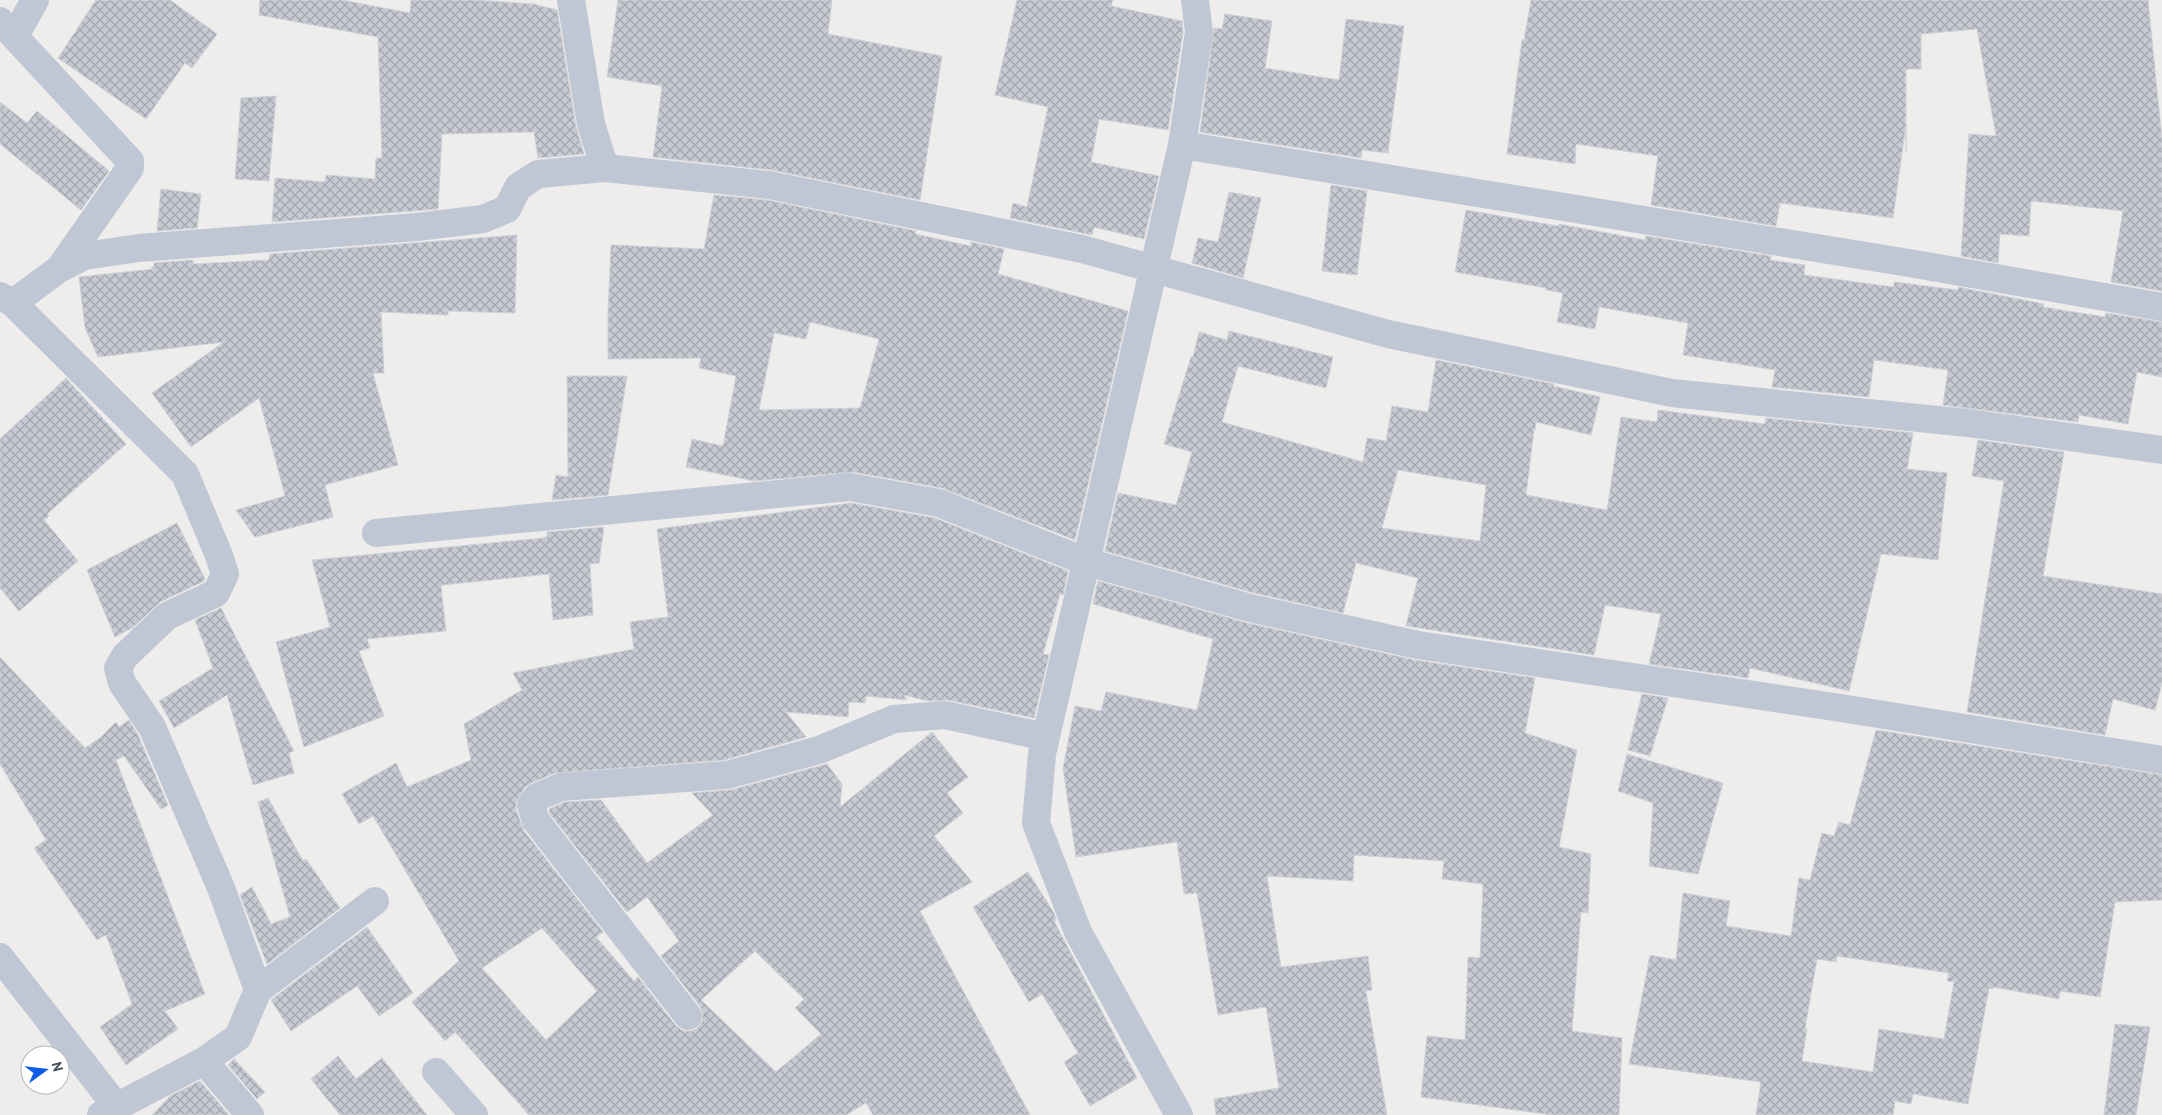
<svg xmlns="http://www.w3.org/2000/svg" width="2162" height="1115" font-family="'PT Sans',sans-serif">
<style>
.building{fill:url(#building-cross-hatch);stroke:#cfd1d8;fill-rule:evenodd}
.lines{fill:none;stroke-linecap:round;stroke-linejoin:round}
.minor{stroke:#bec7d3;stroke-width:28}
</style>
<defs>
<pattern id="building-cross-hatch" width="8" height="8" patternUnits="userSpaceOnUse" patternTransform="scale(1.25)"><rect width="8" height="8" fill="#c7cad2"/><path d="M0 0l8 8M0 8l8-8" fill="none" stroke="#a3a6ad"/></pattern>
</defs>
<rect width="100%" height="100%" fill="#efecec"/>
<!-- building -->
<path class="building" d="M 96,0 L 170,0 L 217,34 L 192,68 L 185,63 L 146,119 L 58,58 Z
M 260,0 L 342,0 L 410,13 L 411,0 L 474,0 L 534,4 L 557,10 L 576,127 L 584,154 L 538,158 L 534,132 L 442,134 L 438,209 L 272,222 L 275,178 L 325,182 L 326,175 L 375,179 L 376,158 L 382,158 L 378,37 L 259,15 Z
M 618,0 L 832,0 L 828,34 L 942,56 L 920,200 L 772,170 L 653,157 L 662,86 L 607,77 Z
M 1017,0 L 1113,0 L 1111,6 L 1182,21 L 1183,32 L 1168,130 L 1099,119 L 1091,162 L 1159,176 L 1144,239 L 1094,227 L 1092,235 L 1010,218 L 1013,203 L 1027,207 L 1048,107 L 995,95 Z
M 1531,0 L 2148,0 L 2162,139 L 2162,291 L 2111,282 L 2123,211 L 2031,201 L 2029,236 L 2000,234 L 1998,263 L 1961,256 L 1969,134 L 1996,136 L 1977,29 L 1921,34 L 1921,69 L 1906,69 L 1906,152 L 1906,124 L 1893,218 L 1780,203 L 1776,226 L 1651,205 L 1658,156 L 1576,144 L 1575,164 L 1507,154 L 1522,40 L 1524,40 Z
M 1225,14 L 1272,21 L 1265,68 L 1339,80 L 1346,19 L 1404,26 L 1388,153 L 1362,150 L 1361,158 L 1200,132 L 1214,28 L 1222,29 Z
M 276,96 L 269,181 L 235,179 L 241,98 Z
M 0,102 L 27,123 L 37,111 L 109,171 L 81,210 L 0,144 Z
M 1331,185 L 1367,191 L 1357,275 L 1322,271 Z
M 161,189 L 201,194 L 197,228 L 157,231 Z
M 1229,192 L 1261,198 L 1243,278 L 1192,263 L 1198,238 L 1218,242 Z
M 714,195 L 767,200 L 916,231 L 915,234 L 971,246 L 971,242 L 1004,249 L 998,274 L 1128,311 L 1075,540 L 942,488 L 853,472 L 754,481 L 686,467 L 692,439 L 723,446 L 736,376 L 699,368 L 701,358 L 608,359 L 608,312 L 611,245 L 704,249 ZM 810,322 L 879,339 L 860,408 L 759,410 L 774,333 L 806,339 Z
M 1466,210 L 1558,226 L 1559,224 L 1645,240 L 1646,236 L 1771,256 L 1770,260 L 1805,265 L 1804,275 L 1894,287 L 1894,282 L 1958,290 L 1958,287 L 2044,304 L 2043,307 L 2105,317 L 2106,313 L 2162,322 L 2162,377 L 2137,372 L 2128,424 L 2079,415 L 2078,422 L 1943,405 L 1948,370 L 1874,360 L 1869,397 L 1772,387 L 1775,370 L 1683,355 L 1688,323 L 1599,307 L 1595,329 L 1557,322 L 1563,293 L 1546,290 L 1546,288 L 1455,272 Z
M 517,235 L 515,313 L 448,311 L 448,315 L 381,312 L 384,373 L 373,373 L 398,465 L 325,485 L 333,517 L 255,537 L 236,510 L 285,496 L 259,398 L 191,447 L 152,393 L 224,342 L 98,357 L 85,328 L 79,277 L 153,269 L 151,267 L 154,267 L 154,263 L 193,260 L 193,264 L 269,260 L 270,254 Z
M 1229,331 L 1333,357 L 1326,388 L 1238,366 L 1222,422 L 1363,462 L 1367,438 L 1386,441 L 1392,406 L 1428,412 L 1436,360 L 1554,384 L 1553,386 L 1600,397 L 1591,435 L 1536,422 L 1535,430 L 1534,430 L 1526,495 L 1607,510 L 1621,417 L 1657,422 L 1658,410 L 1765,424 L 1766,418 L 1913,433 L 1907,469 L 1947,473 L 1938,560 L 1881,554 L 1849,691 L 1750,668 L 1748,678 L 1649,664 L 1661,614 L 1605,605 L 1594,655 L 1406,626 L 1418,578 L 1356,563 L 1343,613 L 1254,593 L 1105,551 L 1118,493 L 1176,505 L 1192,452 L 1164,444 L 1191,357 L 1193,357 L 1199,332 L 1227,340 ZM 1398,470 L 1486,485 L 1480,541 L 1382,528 Z
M 567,376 L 627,376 L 608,495 L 552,500 L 556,475 L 568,477 Z
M 66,378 L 126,444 L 47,514 L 49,516 L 44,520 L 78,561 L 19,611 L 0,588 L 0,439 Z
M 1978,440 L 2064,452 L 2043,576 L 2162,594 L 2162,683 L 2155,710 L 2113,699 L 2105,735 L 1967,712 L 2004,481 L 1972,476 Z
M 851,503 L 935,518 L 1068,571 L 1063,595 L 1060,594 L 1043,654 L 1049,655 L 1034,718 L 948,700 L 928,701 L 904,695 L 907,700 L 866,696 L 865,703 L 849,702 L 848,717 L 786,712 L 806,737 L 724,760 L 555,773 L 531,783 L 525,787 L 516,802 L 516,810 L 524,831 L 603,932 L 596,937 L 634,981 L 638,977 L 676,1026 L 683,1031 L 691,1031 L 697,1029 L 702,1022 L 703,1013 L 700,1006 L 661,956 L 679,941 L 647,897 L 627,912 L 550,814 L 549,809 L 565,802 L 601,800 L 647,863 L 713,815 L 692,793 L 731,790 L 827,764 L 842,784 L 840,807 L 932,732 L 968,777 L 947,793 L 963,813 L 934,836 L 972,882 L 920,911 L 1030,1115 L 873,1115 L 866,1103 L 846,1115 L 529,1115 L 455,1032 L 445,1041 L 412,1002 L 459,961 L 373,816 L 359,824 L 342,794 L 396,763 L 407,787 L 471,760 L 464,724 L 522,690 L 513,673 L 634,649 L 630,622 L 668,617 L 657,529 ZM 542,928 L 597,991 L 546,1040 L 482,968 ZM 755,951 L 804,999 L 795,1008 L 821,1034 L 776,1072 L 701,1000 Z
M 177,523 L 205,579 L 204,581 L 160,602 L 132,628 L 115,637 L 87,570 Z
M 604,527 L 599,563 L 590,564 L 593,615 L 553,620 L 549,574 L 443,585 L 441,587 L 446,631 L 367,639 L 370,648 L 359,651 L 384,716 L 304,747 L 276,642 L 330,627 L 312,560 L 543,538 L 547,537 L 547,532 Z
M 1098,581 L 1247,623 L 1415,660 L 1535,678 L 1525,733 L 1577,750 L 1559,847 L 1591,854 L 1588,913 L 1581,912 L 1572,1031 L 1622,1038 L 1619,1115 L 1552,1115 L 1421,1097 L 1427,1036 L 1465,1040 L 1468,957 L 1480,958 L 1483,884 L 1442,879 L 1444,861 L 1354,855 L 1353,881 L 1267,876 L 1281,967 L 1368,956 L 1372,990 L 1366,991 L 1387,1115 L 1216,1115 L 1214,1099 L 1279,1088 L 1266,1007 L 1218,1015 L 1197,893 L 1184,894 L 1177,842 L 1076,857 L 1063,768 L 1075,706 L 1101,711 L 1106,692 L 1197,710 L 1213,639 L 1093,604 Z
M 221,608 L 294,751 L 289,753 L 294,773 L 253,785 L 227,695 L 174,728 L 159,701 L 213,668 L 195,620 Z
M 0,657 L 85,748 L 100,738 L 116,722 L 119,727 L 129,720 L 138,735 L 168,805 L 161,809 L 124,756 L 116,760 L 205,994 L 165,1011 L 178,1029 L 126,1065 L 100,1027 L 132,1004 L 106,935 L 97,940 L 34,848 L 46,840 L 0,764 Z
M 1642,694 L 1668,698 L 1650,756 L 1628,750 Z
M 1876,730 L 2162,775 L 2162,900 L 2115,902 L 2100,997 L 2060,991 L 2059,999 L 1993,987 L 1993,989 L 1989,988 L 1968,1104 L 1913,1094 L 1911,1104 L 1895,1101 L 1893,1115 L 1756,1115 L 1761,1082 L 1629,1064 L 1650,955 L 1676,960 L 1683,893 L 1730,901 L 1726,926 L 1791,936 L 1799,878 L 1810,880 L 1822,833 L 1834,836 L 1839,822 L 1850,825 ZM 1837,956 L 1949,973 L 1947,981 L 1954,982 L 1944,1039 L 1879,1029 L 1873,1072 L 1802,1061 L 1807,1029 L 1805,1029 L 1817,959 L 1836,962 Z
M 1627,754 L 1723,783 L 1698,874 L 1649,866 L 1653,803 L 1618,791 Z
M 268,798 L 303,861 L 306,859 L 340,908 L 267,964 L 240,895 L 252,887 L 271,924 L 290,917 L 258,802 Z
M 1028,872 L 1054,913 L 1056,920 L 1054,921 L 1137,1078 L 1090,1106 L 1064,1062 L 1078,1053 L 1042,994 L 1029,1002 L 973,907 Z
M 367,927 L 413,993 L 379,1016 L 357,986 L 291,1031 L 271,1000 Z
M 2115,1024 L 2150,1027 L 2136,1115 L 2104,1115 Z
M 338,1056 L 356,1079 L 382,1058 L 427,1115 L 340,1115 L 311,1079 Z
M 234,1059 L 265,1092 L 257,1099 L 228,1065 Z
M 200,1081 L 229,1115 L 152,1115 L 170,1096 Z"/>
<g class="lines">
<!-- minor -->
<path class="minor" d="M 571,0 L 591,124 L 605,168
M 0,21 L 130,161 L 130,168 L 60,268
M 15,36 L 35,0
M 1182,145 L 1909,263 L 2162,307
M 0,296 L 13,303 L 185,474 L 218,553 L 225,574 L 216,593 L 167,616 L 125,656 L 118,668 L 122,683 L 152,727 L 221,888 L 258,990 L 238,1037 L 204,1061 L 101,1115
M 13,303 L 59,269 L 84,256 L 139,248 L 417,227 L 483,219 L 507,209 L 518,187 L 538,174 L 605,168 L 769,185 L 1082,249 L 1388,334 L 1672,393 L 1968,423 L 2162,450
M 376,533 L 850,487 L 939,503 L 1087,562 L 1250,608 L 1418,645 L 1841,708 L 2162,760
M 0,957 L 117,1107
M 258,990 L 375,901
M 688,1016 L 536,821 L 531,805 L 537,797 L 561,787 L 727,775 L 819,750 L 894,719 L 945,715 L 1046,737
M 204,1061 L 250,1115
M 436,1072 L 474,1115
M 1179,1115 L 1078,932 L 1036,823 L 1042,754 L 1182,145 L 1199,32 L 1195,0"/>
</g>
<!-- north arrow -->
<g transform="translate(45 1070) rotate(75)"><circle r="24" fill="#ffffff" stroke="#b4b8bd"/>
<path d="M0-4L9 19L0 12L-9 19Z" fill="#0d5be8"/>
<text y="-8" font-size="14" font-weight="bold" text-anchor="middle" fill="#434e5a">N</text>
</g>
</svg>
